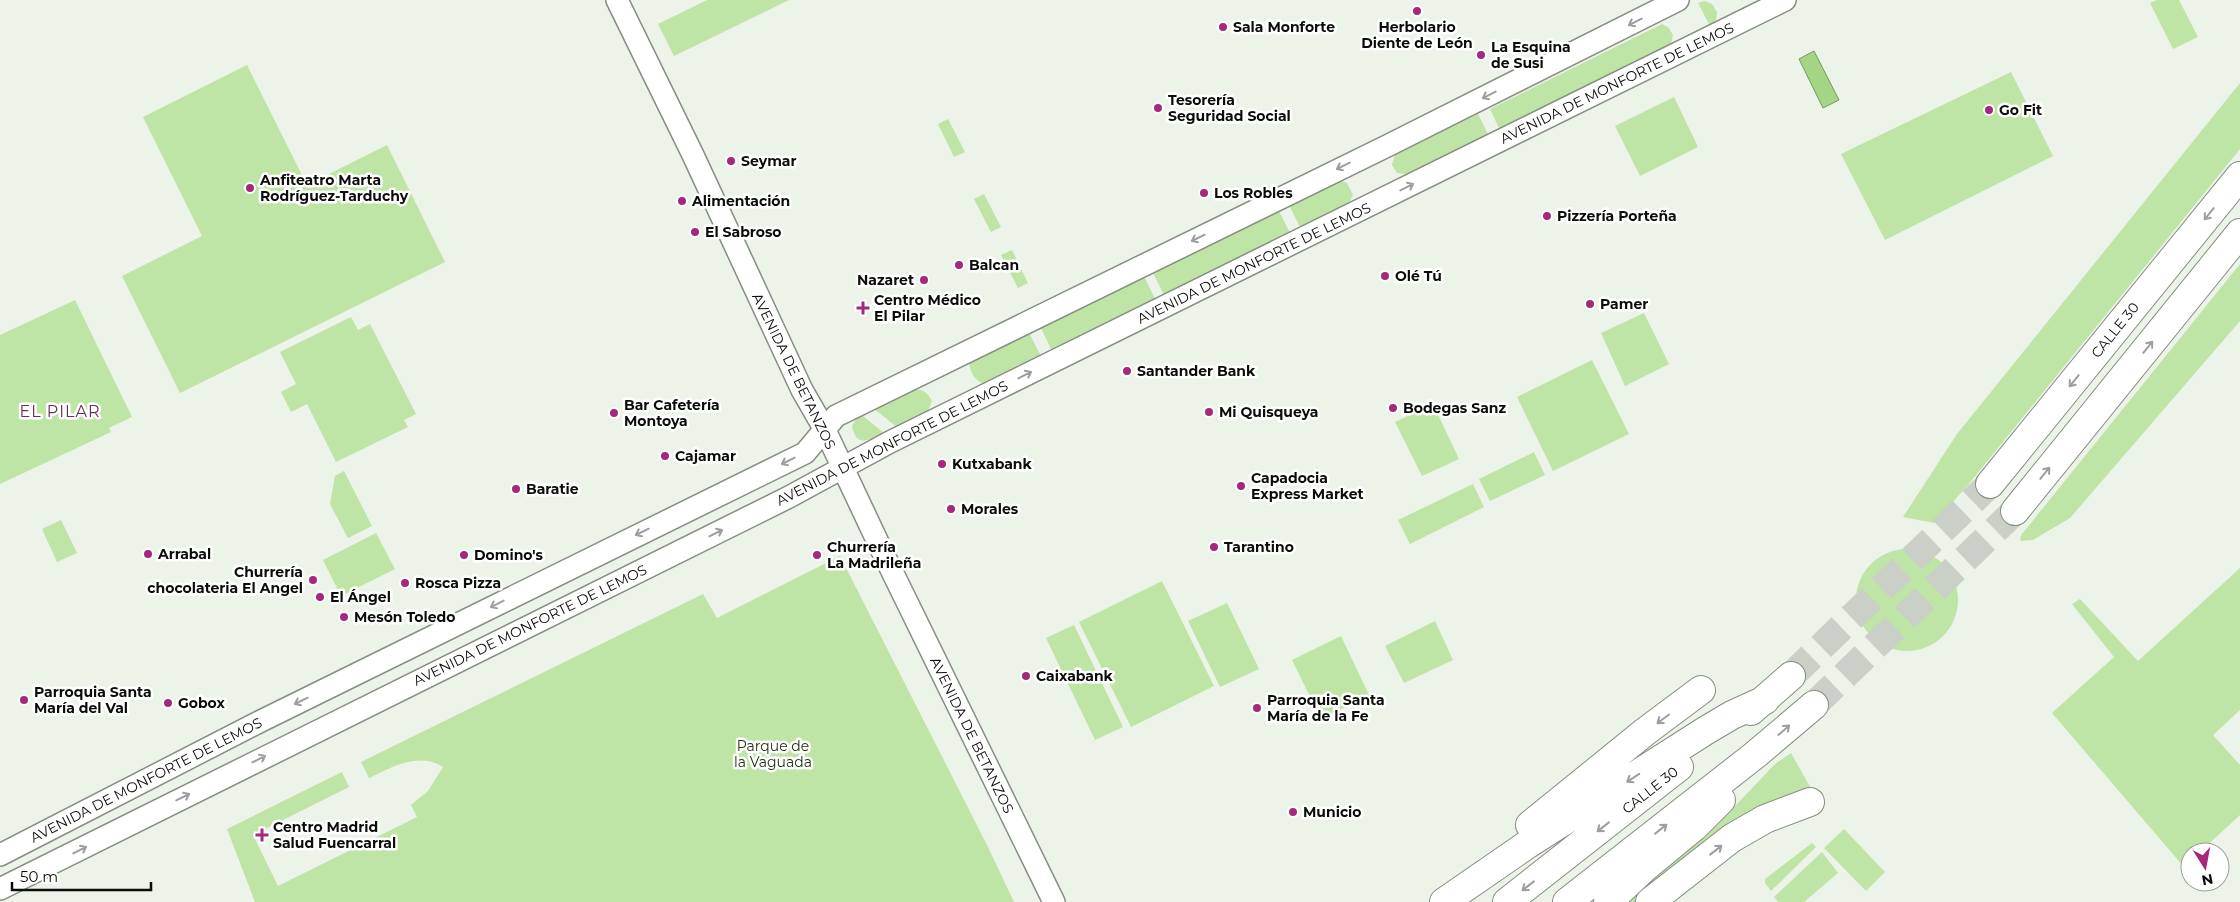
<svg xmlns="http://www.w3.org/2000/svg" width="2240" height="902" font-family="Montserrat,sans-serif">
<style>
.green{fill:#bee4a6}
.water{fill:#a4d584;stroke:#76995f}
.lines{fill:none;stroke-linecap:round;stroke-linejoin:round}
.highway-tunnel{stroke:#cad0c7;stroke-width:28;stroke-dasharray:28 14;stroke-linecap:butt}
.minor-casing{stroke:#878d83;stroke-width:24}
.highway-casing{stroke:#878d83;stroke-width:30}
.minor{stroke:#fff;stroke-width:21}
.highway{stroke:#fff;stroke-width:28}
.oneway{stroke:#9d9e9d}
.poi-dot{fill:#a4297d;stroke:#fff;stroke-width:2}
.labels{text-anchor:middle;dominant-baseline:central;stroke-width:5;stroke-linejoin:round;paint-order:stroke}
.poi-label{font-size:14px;font-weight:bold;fill:#0b0d09;stroke:#fff;text-anchor:start}
.street-label{font-size:14px;fill:#0b0d09;stroke:#fff}
.park-label{font-size:14px;fill:#203312;stroke:#fff}
.quarter-label{font-size:16px;letter-spacing:1px;fill:#6b2e54;stroke:#fff}
</style>
<rect width="100%" height="100%" fill="#ecf3e8"/>
<!-- green -->
<path class="green" d="M 707,0 L 789,0 L 674,56 L 658,24 Z
M 2157,0 L 2179,0 L 2198,37 L 2173,49 L 2150,3 Z
M 1705,1 L 1712,4 L 1717,12 L 1716,21 L 1710,26 L 1698,3 Z
M 1662,24 L 1668,27 L 1673,35 L 1671,44 L 1499,128 L 1490,109 Z
M 247,65 L 307,185 L 387,145 L 445,262 L 180,393 L 122,276 L 202,236 L 143,117 Z
M 2011,72 L 2053,156 L 1885,240 L 1841,154 Z
M 2240,83 L 2240,149 L 1968,485 L 1934,523 L 1903,517 L 1957,434 Z
M 1674,97 L 1698,147 L 1640,176 L 1615,126 Z
M 1478,114 L 1488,134 L 1407,174 L 1397,173 L 1392,165 L 1395,154 Z
M 948,119 L 965,152 L 954,157 L 938,124 Z
M 1338,180 L 1347,183 L 1353,195 L 1348,205 L 1301,229 L 1289,205 Z
M 984,194 L 1001,227 L 991,232 L 974,199 Z
M 1278,209 L 1291,235 L 1165,297 L 1152,271 Z
M 1012,250 L 1028,283 L 1018,288 L 1001,255 Z
M 2240,264 L 2240,321 L 2070,518 L 2033,540 L 2021,541 L 2020,538 L 2022,534 Z
M 1143,274 L 1156,301 L 1053,353 L 1040,326 Z
M 75,300 L 132,417 L 109,428 L 111,432 L 0,484 L 0,335 Z
M 1644,313 L 1669,364 L 1625,386 L 1601,333 Z
M 351,317 L 358,330 L 370,324 L 416,414 L 404,420 L 408,427 L 336,462 L 307,404 L 291,412 L 281,392 L 296,384 L 280,352 Z
M 1028,331 L 1042,358 L 986,386 C 974,379 970,374 969,360 Z
M 1592,360 L 1629,434 L 1553,471 L 1517,397 Z
M 913,389 C 923,390 927,391 932,401 L 927,413 L 897,427 L 874,409 Z
M 1433,404 L 1459,459 L 1422,476 L 1395,422 Z
M 862,415 L 884,433 C 869,440 856,448 852,426 L 855,420 Z
M 1534,452 L 1545,475 L 1490,501 L 1479,479 Z
M 344,471 L 372,526 L 348,538 L 330,504 L 335,476 Z
M 1473,484 L 1484,507 L 1410,544 L 1398,520 Z
M 61,520 L 77,553 L 57,562 L 42,529 Z
M 376,533 L 395,569 L 341,596 L 323,560 Z
M1856 600a51 51 0 1 1 102 0a51 51 0 1 1-102 0Z
M 840,556 L 988,847 L 1014,902 L 255,902 L 227,829 L 342,772 L 349,787 L 253,835 L 278,886 L 417,817 L 411,805 L 428,791 L 443,767 C 419,751 390,768 369,778 L 361,762 L 703,594 L 717,618 Z
M 2240,568 L 2240,710 L 2213,735 L 2240,765 L 2240,815 L 2200,852 L 2190,852 L 2190,861 L 2184,867 L 2052,713 L 2114,657 L 2072,604 L 2080,599 L 2138,661 Z
M 1162,581 L 1214,686 L 1131,727 L 1079,622 Z
M 1227,603 L 1259,669 L 1220,687 L 1188,621 Z
M 1435,621 L 1453,660 L 1404,683 L 1385,646 Z
M 1074,625 L 1123,727 L 1095,740 L 1046,638 Z
M 1341,636 L 1369,695 L 1321,719 L 1292,660 Z
M 1791,753 L 1813,792 L 1696,854 L 1637,902 L 1624,902 L 1718,824 L 1775,764 Z
M 1844,829 L 1885,872 L 1866,891 L 1824,848 Z
M 1812,843 L 1816,847 L 1771,891 L 1765,883 L 1765,879 Z
M 1822,852 L 1838,873 L 1804,902 L 1778,902 L 1774,897 Z"/>
<!-- water -->
<path class="water" d="M 1814,51 L 1839,100 L 1823,108 L 1799,59 Z"/>
<g class="lines">
<!-- highway-tunnel -->
<path class="highway-tunnel" d="M 1791,676 L 1990,484
M 1814,705 L 2015,511"/>
<!-- minor casing -->
<g class="minor-casing">
<path id="minor" d="M 617,0 L 693,155 L 802,390 L 825,430 L 883,553 L 1054,902
M 0,855 L 261,721 L 805,453 L 836,416 L 1385,147 L 1678,0
M 0,889 L 789,497 L 890,442 L 1785,0"/>
</g>
<!-- highway casing -->
<g class="highway-casing">
<path id="highway" d="M 1990,484 L 2240,176
M 2015,511 L 2240,233
M 1751,711 L 1791,676
M 1530,825 L 1646,731 L 1701,690
M 1444,902 L 1528,844 L 1705,731 L 1732,715 L 1765,700
M 1507,902 L 1679,767
M 1567,902 L 1755,755 L 1814,705
M 1608,902 L 1643,869 L 1694,827 L 1721,800
M 1650,902 L 1732,838 L 1765,819 L 1810,802"/>
</g>
<!-- minor -->
<use href="#minor" class="minor"/>
<!-- highway -->
<use href="#highway" class="highway"/>
</g>
<!-- one-way arrows -->
<defs><path id="oneway-shaft" d="M-6 0H5M1.5-3L5.5 0L1.5 3" fill="none" stroke-width="1.6" stroke-linecap="round" stroke-linejoin="round" transform="scale(1.25)"/></defs>
<g class="oneway">
<use href="#oneway-shaft" transform="translate(1635 22) rotate(153)"/>
<use href="#oneway-shaft" transform="translate(1489 95) rotate(153)"/>
<use href="#oneway-shaft" transform="translate(1343 166) rotate(154)"/>
<use href="#oneway-shaft" transform="translate(1407 187) rotate(-27)"/>
<use href="#oneway-shaft" transform="translate(2209 214) rotate(129)"/>
<use href="#oneway-shaft" transform="translate(1198 238) rotate(154)"/>
<use href="#oneway-shaft" transform="translate(2148 347) rotate(-51)"/>
<use href="#oneway-shaft" transform="translate(1025 375) rotate(-27)"/>
<use href="#oneway-shaft" transform="translate(2074 381) rotate(129)"/>
<use href="#oneway-shaft" transform="translate(788 461) rotate(154)"/>
<use href="#oneway-shaft" transform="translate(2045 473) rotate(-51)"/>
<use href="#oneway-shaft" transform="translate(642 532) rotate(154)"/>
<use href="#oneway-shaft" transform="translate(716 533) rotate(-26)"/>
<use href="#oneway-shaft" transform="translate(497 604) rotate(153)"/>
<use href="#oneway-shaft" transform="translate(301 701) rotate(154)"/>
<use href="#oneway-shaft" transform="translate(1663 719) rotate(143)"/>
<use href="#oneway-shaft" transform="translate(1784 730) rotate(-41)"/>
<use href="#oneway-shaft" transform="translate(259 759) rotate(-27)"/>
<use href="#oneway-shaft" transform="translate(1633 778) rotate(147)"/>
<use href="#oneway-shaft" transform="translate(183 797) rotate(-26)"/>
<use href="#oneway-shaft" transform="translate(1603 827) rotate(142)"/>
<use href="#oneway-shaft" transform="translate(1661 829) rotate(-38)"/>
<use href="#oneway-shaft" transform="translate(80 850) rotate(-27)"/>
<use href="#oneway-shaft" transform="translate(1716 850) rotate(-38)"/>
<use href="#oneway-shaft" transform="translate(1528 886) rotate(142)"/>
</g>
<!-- markers -->
<g class="poi-dot">
<circle cx="1417" cy="11" r="5"/>
<circle cx="1223" cy="27" r="5"/>
<circle cx="1481" cy="55" r="5"/>
<circle cx="1158" cy="108" r="5"/>
<circle cx="1989" cy="110" r="5"/>
<circle cx="731" cy="161" r="5"/>
<circle cx="250" cy="188" r="5"/>
<circle cx="1204" cy="193" r="5"/>
<circle cx="682" cy="201" r="5"/>
<circle cx="1547" cy="216" r="5"/>
<circle cx="695" cy="232" r="5"/>
<circle cx="959" cy="265" r="5"/>
<circle cx="1385" cy="276" r="5"/>
<circle cx="924" cy="280" r="5"/>
<circle cx="1590" cy="304" r="5"/>
<path d="M860.5 300.5h5v5h5v5h-5v5h-5v-5h-5v-5h5z"/>
<circle cx="1127" cy="371" r="5"/>
<circle cx="1393" cy="408" r="5"/>
<circle cx="1209" cy="412" r="5"/>
<circle cx="614" cy="413" r="5"/>
<circle cx="665" cy="456" r="5"/>
<circle cx="942" cy="464" r="5"/>
<circle cx="1241" cy="486" r="5"/>
<circle cx="516" cy="489" r="5"/>
<circle cx="951" cy="509" r="5"/>
<circle cx="1214" cy="547" r="5"/>
<circle cx="148" cy="554" r="5"/>
<circle cx="464" cy="555" r="5"/>
<circle cx="817" cy="555" r="5"/>
<circle cx="313" cy="580" r="5"/>
<circle cx="405" cy="583" r="5"/>
<circle cx="320" cy="597" r="5"/>
<circle cx="344" cy="617" r="5"/>
<circle cx="1026" cy="676" r="5"/>
<circle cx="24" cy="700" r="5"/>
<circle cx="168" cy="703" r="5"/>
<circle cx="1257" cy="708" r="5"/>
<circle cx="1293" cy="812" r="5"/>
<path d="M259.5 827.5h5v5h5v5h-5v5h-5v-5h-5v-5h5z"/>
</g>
<g class="labels">
<!-- poi labels -->
<g class="poi-label">
<text x="1233" y="27">Sala Monforte</text>
<text x="1417" y="27" text-anchor="middle">Herbolario<tspan x="1417" dy="16">Diente de León</tspan></text>
<text x="1491" y="47">La Esquina<tspan x="1491" dy="16">de Susi</tspan></text>
<text x="1168" y="100">Tesorería<tspan x="1168" dy="16">Seguridad Social</tspan></text>
<text x="1999" y="110">Go Fit</text>
<text x="741" y="161">Seymar</text>
<text x="260" y="180">Anfiteatro Marta<tspan x="260" dy="16">Rodríguez-Tarduchy</tspan></text>
<text x="1214" y="193">Los Robles</text>
<text x="692" y="201">Alimentación</text>
<text x="1557" y="216">Pizzería Porteña</text>
<text x="705" y="232">El Sabroso</text>
<text x="969" y="265">Balcan</text>
<text x="1395" y="276">Olé Tú</text>
<text x="914" y="280" text-anchor="end">Nazaret</text>
<text x="874" y="300">Centro Médico<tspan x="874" dy="16">El Pilar</tspan></text>
<text x="1600" y="304">Pamer</text>
<text x="1137" y="371">Santander Bank</text>
<text x="624" y="405">Bar Cafetería<tspan x="624" dy="16">Montoya</tspan></text>
<text x="1403" y="408">Bodegas Sanz</text>
<text x="1219" y="412">Mi Quisqueya</text>
<text x="675" y="456">Cajamar</text>
<text x="952" y="464">Kutxabank</text>
<text x="1251" y="478">Capadocia<tspan x="1251" dy="16">Express Market</tspan></text>
<text x="526" y="489">Baratie</text>
<text x="961" y="509">Morales</text>
<text x="827" y="547">Churrería<tspan x="827" dy="16">La Madrileña</tspan></text>
<text x="1224" y="547">Tarantino</text>
<text x="158" y="554">Arrabal</text>
<text x="474" y="555">Domino's</text>
<text x="303" y="572" text-anchor="end">Churrería<tspan x="303" dy="16">chocolateria El Angel</tspan></text>
<text x="415" y="583">Rosca Pizza</text>
<text x="330" y="597">El Ángel</text>
<text x="354" y="617">Mesón Toledo</text>
<text x="1036" y="676">Caixabank</text>
<text x="34" y="692">Parroquia Santa<tspan x="34" dy="16">María del Val</tspan></text>
<text x="1267" y="700">Parroquia Santa<tspan x="1267" dy="16">María de la Fe</tspan></text>
<text x="178" y="703">Gobox</text>
<text x="1303" y="812">Municio</text>
<text x="273" y="827">Centro Madrid<tspan x="273" dy="16">Salud Fuencarral</tspan></text>
</g>
<!-- street labels -->
<g class="street-label">
<text transform="translate(1617 83) rotate(-26)">AVENIDA DE MONFORTE DE LEMOS</text>
<text transform="translate(1254 263) rotate(-26)">AVENIDA DE MONFORTE DE LEMOS</text>
<text transform="translate(2115 330) rotate(-51)">CALLE 30</text>
<text transform="translate(794 371) rotate(64)">AVENIDA DE BETANZOS</text>
<text transform="translate(892 443) rotate(-27)">AVENIDA DE MONFORTE DE LEMOS</text>
<text transform="translate(530 625) rotate(-26)">AVENIDA DE MONFORTE DE LEMOS</text>
<text transform="translate(972 735) rotate(64)">AVENIDA DE BETANZOS</text>
<text transform="translate(146 780) rotate(-27)">AVENIDA DE MONFORTE DE LEMOS</text>
<text transform="translate(1650 790) rotate(-38)">CALLE 30</text>
</g>
<!-- park labels -->
<g class="park-label">
<text x="773" y="746">Parque de<tspan x="773" dy="16">la Vaguada</tspan></text>
</g>
<!-- quarter labels -->
<g class="quarter-label">
<text x="60" y="411">EL PILAR</text>
</g>
</g>
<!-- north arrow -->
<g transform="translate(2205 867) rotate(169)"><circle r="24" fill="#ffffff" stroke="#9d9e9d"/>
<path d="M0-4L9 19L0 12L-9 19Z" fill="#a4297d"/>
<text y="-8" font-size="14" font-weight="bold" text-anchor="middle" fill="#0b0d09">N</text>
</g>
<!-- scale -->
<path d="M12 882v8h139v-8" fill="none" stroke="#0b0d09" stroke-width="2.5"/>
<text x="20" y="882" font-size="15" fill="#0b0d09" stroke="#ffffff" stroke-width="4" paint-order="stroke">50 m</text>
</svg>
